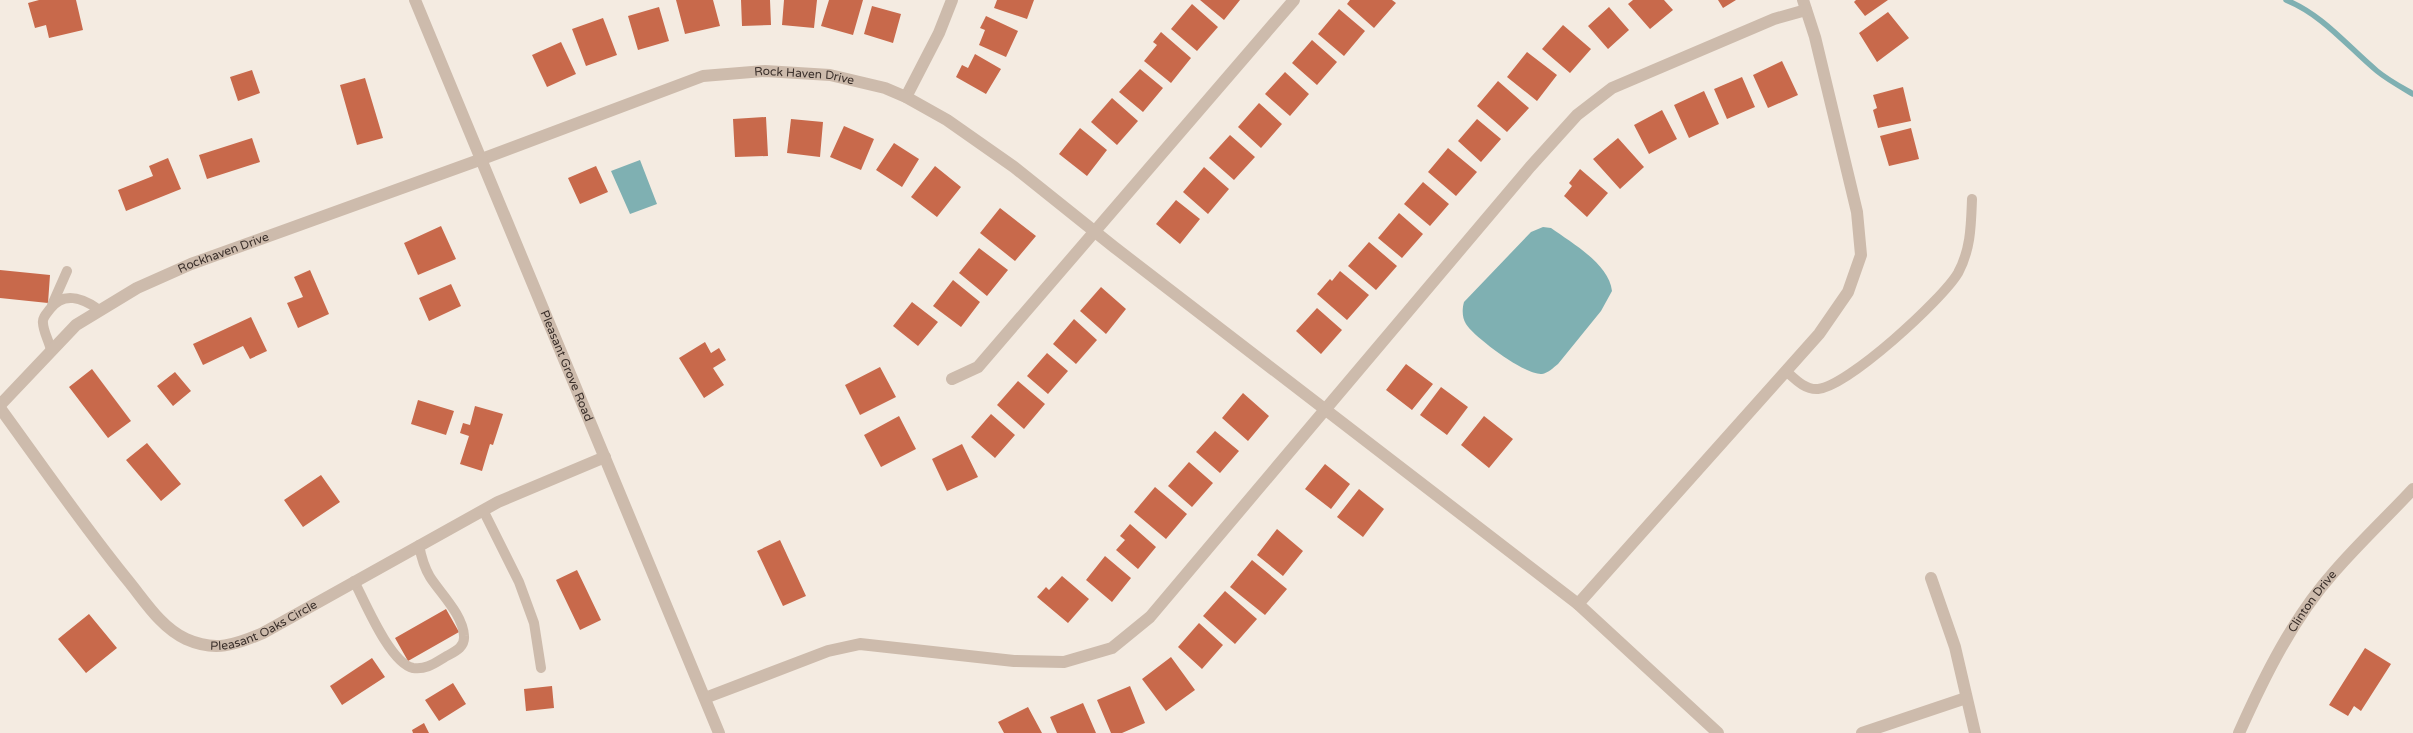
<svg xmlns="http://www.w3.org/2000/svg" width="2413" height="733" font-family="'Varela Round',sans-serif">
<style>
.water{fill:#7fb0b2}
.lines{fill:none;stroke-linecap:round;stroke-linejoin:round}
.stream{stroke:#7fb0b2;stroke-width:5.5}
.building{fill:#c8694b}
.service{stroke:#cdbbac;stroke-width:10}
.minor{stroke:#cdbbac;stroke-width:12}
.tertiary{stroke:#cdbbac;stroke-width:12}
.labels{text-anchor:middle;dominant-baseline:central;stroke-width:5;stroke-linejoin:round;paint-order:stroke}
.street-label{font-size:12px;fill:#3b302b;stroke:#fbf5ee}
</style>
<rect width="100%" height="100%" fill="#f4ebe1"/>
<!-- water -->
<path class="water" d="M 640,160 L 657,204 L 630,214 L 611,171 Z
M 1543,227 L 1551,228 C 1572,243 1609,264 1612,291 L 1601,311 L 1558,364 C 1553,368 1548,373 1542,374 C 1526,376 1474,337 1466,324 C 1462,318 1462,309 1464,302 L 1531,232 Z"/>
<g class="lines">
<!-- stream -->
<path class="stream" d="M 2286,0 C 2323,15 2347,46 2377,71 C 2388,80 2401,87 2413,94"/>
</g>
<!-- building -->
<path class="building" d="M 39,0 L 76,0 L 83,30 L 49,38 L 46,25 L 35,28 L 28,3 Z
M 676,0 L 713,0 L 720,26 L 685,34 Z
M 741,0 L 770,0 L 771,25 L 742,26 Z
M 784,0 L 817,0 L 814,28 L 782,25 Z
M 829,0 L 863,0 L 853,35 L 821,26 Z
M 997,0 L 1034,0 L 1027,19 L 994,8 Z
M 1200,0 L 1240,0 L 1224,20 Z
M 1350,0 L 1392,0 L 1396,3 L 1374,28 L 1347,4 Z
M 1633,0 L 1664,0 L 1673,10 L 1650,29 L 1628,4 Z
M 1718,0 L 1736,0 L 1723,8 Z
M 1856,0 L 1888,0 L 1865,16 L 1854,2 Z
M 1192,4 L 1218,27 L 1197,51 L 1171,29 Z
M 872,6 L 901,14 L 893,43 L 864,34 Z
M 659,7 L 669,41 L 638,50 L 628,16 Z
M 1609,7 L 1629,30 L 1608,49 L 1588,26 Z
M 1339,9 L 1365,31 L 1344,56 L 1318,34 Z
M 1888,12 L 1909,38 L 1877,62 L 1859,33 Z
M 986,16 L 1018,31 L 1006,57 L 979,45 L 985,30 L 980,28 Z
M 603,18 L 617,55 L 586,66 L 572,29 Z
M 1563,25 L 1591,49 L 1570,73 L 1542,49 Z
M 1161,32 L 1191,58 L 1171,83 L 1144,61 L 1157,45 L 1153,42 Z
M 1312,40 L 1337,62 L 1317,85 L 1292,63 Z
M 561,42 L 576,74 L 547,87 L 532,55 Z
M 1527,52 L 1557,75 L 1537,101 L 1507,77 Z
M 975,54 L 1001,69 L 986,94 L 956,77 L 962,65 L 968,68 Z
M 1782,61 L 1798,95 L 1768,108 L 1753,75 Z
M 1140,69 L 1163,88 L 1143,112 L 1119,92 Z
M 252,70 L 260,93 L 238,101 L 230,77 Z
M 1285,72 L 1309,94 L 1290,116 L 1265,94 Z
M 1742,77 L 1755,107 L 1727,119 L 1714,89 Z
M 365,78 L 383,138 L 357,145 L 340,85 Z
M 1498,81 L 1529,108 L 1507,132 L 1477,106 Z
M 1903,87 L 1911,121 L 1878,128 L 1873,110 L 1877,108 L 1873,95 Z
M 1704,91 L 1719,124 L 1689,138 L 1674,105 Z
M 1112,98 L 1138,121 L 1117,145 L 1091,122 Z
M 1259,103 L 1282,124 L 1261,148 L 1238,127 Z
M 1662,110 L 1677,139 L 1649,154 L 1634,125 Z
M 766,117 L 768,156 L 735,157 L 733,119 Z
M 791,119 L 823,122 L 820,157 L 787,153 Z
M 1477,119 L 1501,139 L 1481,162 L 1458,141 Z
M 844,126 L 874,139 L 861,170 L 830,157 Z
M 1080,128 L 1107,150 L 1087,176 L 1059,154 Z
M 1911,128 L 1919,159 L 1889,166 L 1880,136 Z
M 1230,135 L 1255,157 L 1234,180 L 1209,158 Z
M 252,138 L 260,162 L 207,179 L 199,155 Z
M 1618,138 L 1644,167 L 1620,189 L 1593,159 Z
M 894,143 L 919,159 L 902,187 L 876,170 Z
M 1448,148 L 1477,172 L 1456,196 L 1428,172 Z
M 168,158 L 181,189 L 126,211 L 118,190 L 153,176 L 149,166 Z
M 596,166 L 608,192 L 580,204 L 568,178 Z
M 935,166 L 961,187 L 937,217 L 911,197 Z
M 1204,167 L 1229,189 L 1208,214 L 1183,192 Z
M 1580,169 L 1608,193 L 1587,217 L 1564,196 L 1572,186 L 1569,183 Z
M 1423,182 L 1449,204 L 1430,226 L 1404,204 Z
M 1176,200 L 1200,219 L 1180,244 L 1156,224 Z
M 1000,208 L 1036,236 L 1015,261 L 980,233 Z
M 1399,213 L 1423,234 L 1402,258 L 1378,238 Z
M 441,226 L 456,259 L 418,275 L 404,243 Z
M 1369,242 L 1397,266 L 1376,290 L 1348,266 Z
M 979,248 L 1008,270 L 987,296 L 959,273 Z
M 0,270 L 50,275 L 48,303 L 0,298 Z
M 310,270 L 329,314 L 298,328 L 287,303 L 303,297 L 294,277 Z
M 1340,271 L 1369,295 L 1347,320 L 1317,294 L 1330,279 L 1332,281 Z
M 953,280 L 980,302 L 961,327 L 933,306 Z
M 451,284 L 461,306 L 429,321 L 419,298 Z
M 1101,287 L 1126,309 L 1106,334 L 1080,311 Z
M 912,302 L 938,322 L 918,346 L 893,326 Z
M 1317,308 L 1342,330 L 1321,354 L 1296,331 Z
M 251,317 L 267,351 L 250,359 L 243,346 L 203,365 L 193,344 Z
M 1074,319 L 1097,340 L 1076,364 L 1053,344 Z
M 705,342 L 711,353 L 719,348 L 726,360 L 713,368 L 724,385 L 704,398 L 679,358 Z
M 1047,353 L 1068,371 L 1048,394 L 1027,376 Z
M 1406,364 L 1433,384 L 1412,410 L 1386,390 Z
M 880,367 L 896,397 L 860,415 L 845,385 Z
M 92,369 L 131,421 L 108,438 L 69,387 Z
M 175,372 L 191,391 L 173,406 L 157,386 Z
M 1018,381 L 1045,404 L 1024,429 L 997,405 Z
M 1441,387 L 1468,407 L 1447,435 L 1420,415 Z
M 1243,393 L 1269,416 L 1248,441 L 1222,418 Z
M 418,400 L 454,411 L 446,435 L 411,424 Z
M 475,406 L 503,414 L 493,445 L 490,444 L 482,471 L 460,464 L 469,436 L 460,433 L 463,423 L 470,425 Z
M 991,414 L 1015,435 L 995,458 L 971,437 Z
M 899,416 L 916,449 L 881,467 L 864,435 Z
M 1484,416 L 1513,439 L 1489,468 L 1461,445 Z
M 1215,431 L 1239,451 L 1220,473 L 1196,452 Z
M 147,443 L 181,484 L 161,501 L 126,460 Z
M 962,444 L 978,477 L 947,491 L 932,459 Z
M 1189,462 L 1213,483 L 1192,507 L 1168,486 Z
M 1325,464 L 1350,484 L 1331,509 L 1305,489 Z
M 321,475 L 340,502 L 303,527 L 284,500 Z
M 1155,487 L 1187,514 L 1166,539 L 1134,512 Z
M 1359,489 L 1384,509 L 1363,537 L 1337,517 Z
M 1130,524 L 1156,547 L 1138,569 L 1116,550 L 1125,540 L 1120,536 Z
M 1277,529 L 1303,551 L 1283,576 L 1257,555 Z
M 780,540 L 806,596 L 783,606 L 757,551 Z
M 1105,556 L 1131,578 L 1112,602 L 1086,580 Z
M 1252,560 L 1287,589 L 1265,615 L 1230,587 Z
M 577,570 L 601,620 L 580,630 L 556,580 Z
M 1062,576 L 1089,599 L 1068,623 L 1037,597 L 1046,587 L 1049,590 Z
M 1225,591 L 1257,619 L 1235,644 L 1203,616 Z
M 446,609 L 459,632 L 408,661 L 395,638 Z
M 89,614 L 117,648 L 86,673 L 58,639 Z
M 1199,623 L 1223,645 L 1202,669 L 1178,647 Z
M 2365,648 L 2391,664 L 2361,711 L 2354,706 L 2348,716 L 2329,705 Z
M 1171,657 L 1195,690 L 1166,711 L 1142,679 Z
M 372,658 L 385,677 L 342,705 L 330,686 Z
M 453,683 L 466,704 L 439,721 L 425,700 Z
M 552,686 L 554,708 L 526,711 L 524,689 Z
M 1130,686 L 1145,723 L 1122,733 L 1111,733 L 1097,700 Z
M 1083,703 L 1096,733 L 1057,733 L 1050,717 Z
M 1028,707 L 1042,733 L 1004,733 L 998,722 Z
M 424,723 L 429,733 L 413,733 L 412,730 Z"/>
<g class="lines">
<!-- service -->
<path class="service" d="M 52,305 L 67,271
M 51,350 C 49,341 43,331 43,323 C 42,318 47,313 50,309 C 64,291 82,298 98,309
M 1786,371 C 1795,379 1805,390 1818,389 C 1848,386 1942,300 1958,273 C 1971,249 1971,225 1972,199
M 483,510 L 519,582 L 534,623 L 541,668
M 354,581 C 365,602 390,663 413,668 C 426,670 435,663 445,657 C 454,652 465,648 464,636 C 463,615 441,594 430,577 C 424,567 421,556 419,545"/>
<!-- minor -->
<g class="minor">
<path d="M 906,97 L 939,33 L 952,0"/>
<path d="M 952,379 L 978,367 L 1294,0"/>
<path id="s1" d="M 0,405 L 76,325 L 137,288 L 191,264 L 482,159 L 703,76 L 765,71 L 830,75 L 885,88 L 906,97 L 947,120 L 1014,167 L 1114,247 L 1578,604 L 1718,733"/>
<path id="s2" d="M 0,408 C 43,467 84,527 130,583 C 146,603 162,628 186,639 C 215,652 235,645 263,633 L 498,502 L 605,457"/>
<path d="M 1931,578 L 1955,647 L 1975,733"/>
<path d="M 1578,604 L 1819,334 L 1848,292 L 1861,255 L 1857,212 L 1815,37 L 1803,0"/>
<path d="M 705,698 L 828,651 L 860,644 L 1014,661 L 1064,662 L 1112,648 L 1150,617 L 1530,167 L 1577,115 L 1612,88 L 1774,19 L 1806,10"/>
<path d="M 1862,733 L 1966,698"/>
<path id="s3" d="M 2239,733 C 2264,677 2293,618 2334,572 C 2359,543 2387,517 2413,489"/>
</g>
<!-- tertiary -->
<path class="tertiary" id="s4" d="M 415,0 L 719,733"/>
</g>
<g class="labels">
<!-- street labels -->
<g class="street-label">
<text stroke="none"><textPath href="#s1" startOffset="888">Rock Haven Drive</textPath></text>
<text stroke="none"><textPath href="#s1" startOffset="275">Rockhaven Drive</textPath></text>
<text stroke="none"><textPath href="#s4" startOffset="396">Pleasant Grove Road</textPath></text>
<text stroke="none"><textPath href="#s3" startOffset="151">Clinton Drive</textPath></text>
<text stroke="none"><textPath href="#s2" startOffset="381">Pleasant Oaks Circle</textPath></text>
</g>
</g>
</svg>
